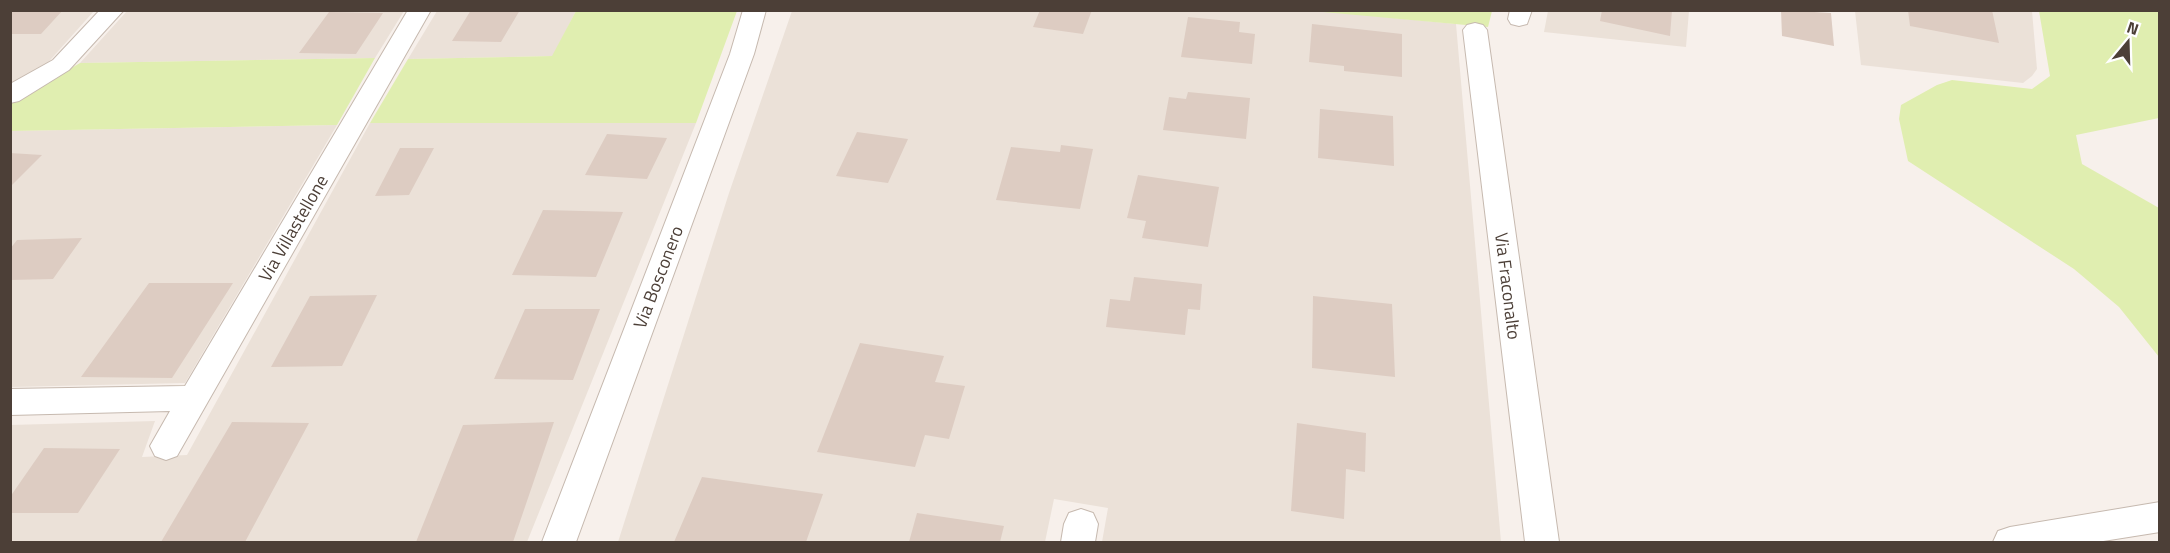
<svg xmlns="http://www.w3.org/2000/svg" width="2170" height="553" font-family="'Titillium Web',sans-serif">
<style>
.residential{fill:#ebe1d8}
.green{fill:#e0eeb0}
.building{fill:#ddccc2}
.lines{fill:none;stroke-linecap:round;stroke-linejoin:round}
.street-casing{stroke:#c6b9af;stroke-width:2}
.street{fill:#fff;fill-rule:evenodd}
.labels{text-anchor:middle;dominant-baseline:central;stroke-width:4.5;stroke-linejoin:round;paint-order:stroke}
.street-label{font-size:18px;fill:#4c3f37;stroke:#fff}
</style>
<rect width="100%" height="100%" fill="#f7f0eb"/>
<!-- residential -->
<path class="residential" d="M 1312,10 L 1456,24 L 1501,542 L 1102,542 L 1108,508 L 1054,499 L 1045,542 L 618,542 L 729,193 L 792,11 Z
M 11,11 L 94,11 L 35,77 L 11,90 Z
M 127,11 L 404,11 L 375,58 L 80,63 Z
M 437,11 L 576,11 L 553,56 L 408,59 Z
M 1548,11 L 1689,11 L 1686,47 L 1544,32 Z
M 1855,11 L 2032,11 L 2037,69 L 2032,76 L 2023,83 L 1861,65 Z
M 370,123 L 696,123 L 527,542 L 11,542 L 10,425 L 155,421 L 142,457 L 187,455 Z
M 337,125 L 185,383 L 11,387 L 10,131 Z"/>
<!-- green -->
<path class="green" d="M 576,11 L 737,11 L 696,123 L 370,123 L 408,59 L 552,56 Z
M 1312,11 L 1492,11 L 1488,27 Z
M 2039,11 L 2159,11 L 2159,118 L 2076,135 L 2082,164 L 2159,208 L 2159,357 L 2119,307 L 2074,269 L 1908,161 L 1899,119 L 1901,105 L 1937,85 L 1952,80 L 2032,89 L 2050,76 Z
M 375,58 L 337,125 L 11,131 L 10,104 L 80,63 Z"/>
<!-- building -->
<path class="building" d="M 10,10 L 63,10 L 41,34 L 10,34 Z
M 471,10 L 520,10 L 501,42 L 452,41 Z
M 1040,10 L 1092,10 L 1083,34 L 1033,27 Z
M 1602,10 L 1672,10 L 1670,36 L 1600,21 Z
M 1781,10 L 1831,13 L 1834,46 L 1782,36 Z
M 1908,10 L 1992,10 L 1999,43 L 1910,26 Z
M 329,12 L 383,13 L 356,54 L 299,53 Z
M 1188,17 L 1240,22 L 1239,32 L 1255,34 L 1252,64 L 1181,57 Z
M 1312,24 L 1402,34 L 1402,77 L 1344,71 L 1344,66 L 1309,62 Z
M 1188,92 L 1250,98 L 1246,139 L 1163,130 L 1169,97 L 1186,99 Z
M 1320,109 L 1393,116 L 1394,166 L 1318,158 Z
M 857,132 L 908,139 L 888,183 L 836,176 Z
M 607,134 L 667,138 L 647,179 L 585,175 Z
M 1061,145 L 1093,149 L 1080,209 L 996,200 L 1011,147 L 1060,152 Z
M 400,148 L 434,148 L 409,195 L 375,196 Z
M 10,153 L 42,155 L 10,187 Z
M 1138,175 L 1219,187 L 1208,247 L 1142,238 L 1146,221 L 1127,218 Z
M 543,210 L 623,212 L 596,277 L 512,275 Z
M 82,238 L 53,279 L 10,280 L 10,249 L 17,240 Z
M 1134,277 L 1202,284 L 1200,310 L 1188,309 L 1185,335 L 1106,327 L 1110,299 L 1130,301 Z
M 149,283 L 233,283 L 172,378 L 81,377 Z
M 377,295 L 342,366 L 271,367 L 310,296 Z
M 1313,296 L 1392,304 L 1395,377 L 1312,368 Z
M 525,309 L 600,309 L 573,380 L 494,379 Z
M 860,343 L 944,356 L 935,382 L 965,386 L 949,439 L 925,435 L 915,467 L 817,452 Z
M 232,422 L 309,423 L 245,542 L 161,542 Z
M 554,422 L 513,542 L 416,542 L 463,425 Z
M 1297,423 L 1366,433 L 1365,472 L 1346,469 L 1344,519 L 1291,511 Z
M 44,448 L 120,449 L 78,513 L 10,513 L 10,497 Z
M 702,477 L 823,494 L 806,542 L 674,542 Z
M 917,513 L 1004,526 L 1000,542 L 909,542 Z"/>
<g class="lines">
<!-- street casing -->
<g class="street-casing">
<path id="street" d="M 100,10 L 124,10 L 69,70 L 19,101 L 10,103 L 10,84 L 53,60 Z
M 408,10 L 431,10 L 177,456 L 166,460 L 155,456 L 150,446 L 170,411 L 10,415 L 10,389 L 185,386 Z
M 743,10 L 766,10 L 754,54 L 576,542 L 542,542 L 730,54 Z
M 1510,10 L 1532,10 L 1527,24 L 1519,26 L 1511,24 L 1508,19 Z
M 1475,23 L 1483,25 L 1487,30 L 1559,542 L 1525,542 L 1463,30 L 1467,25 Z
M 2160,502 L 2160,532 L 2097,542 L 1993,542 L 1998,531 L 2010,527 Z
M 1081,509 L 1093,513 L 1098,524 L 1095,542 L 1061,542 L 1064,524 L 1069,513 Z"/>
</g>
<!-- street -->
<use href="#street" class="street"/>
</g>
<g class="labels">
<!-- street labels -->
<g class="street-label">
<text transform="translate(293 228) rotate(-60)">Via Villastellone</text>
<text transform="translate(658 277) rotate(-69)">Via Bosconero</text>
<text transform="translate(1508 286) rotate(83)">Via Fraconalto</text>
</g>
</g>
<!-- border -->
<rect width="2170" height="553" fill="none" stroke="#4c3f37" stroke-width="24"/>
<!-- north arrow -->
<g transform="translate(2128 42) rotate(19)" stroke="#ffffff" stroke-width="4.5" paint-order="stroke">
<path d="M0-4.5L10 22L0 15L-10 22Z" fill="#4c3f37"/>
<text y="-9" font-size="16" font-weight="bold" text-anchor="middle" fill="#4c3f37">N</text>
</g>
</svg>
